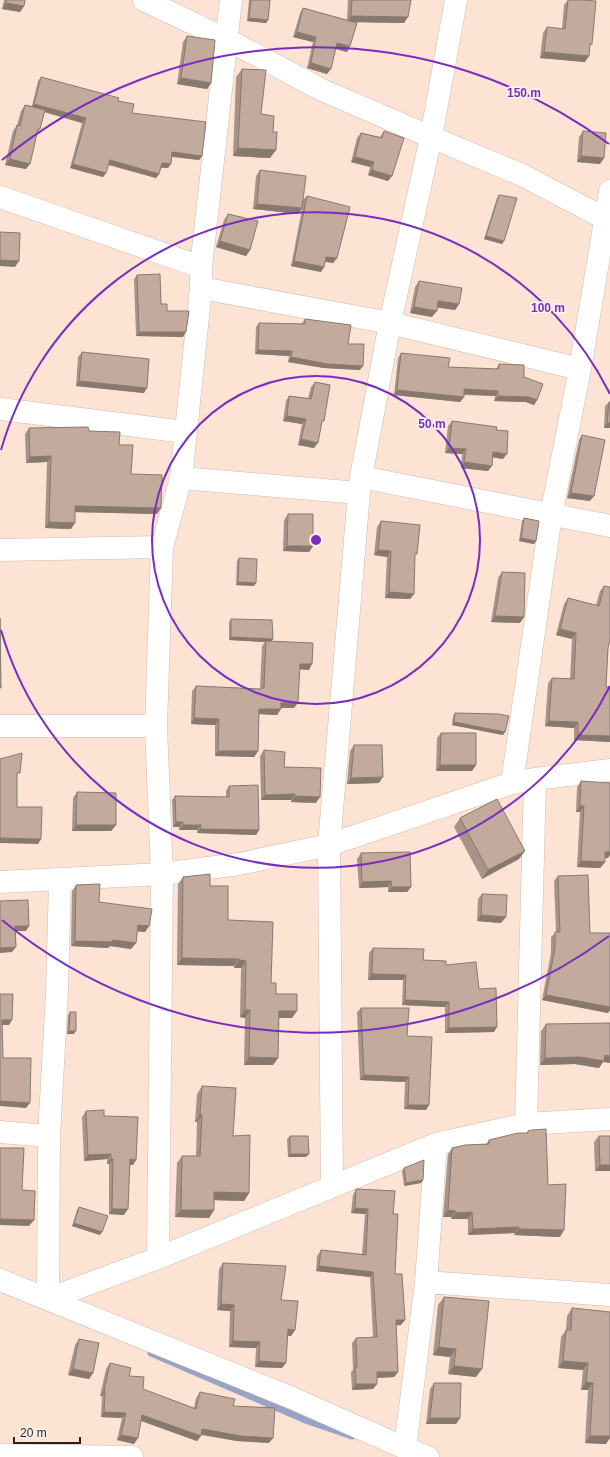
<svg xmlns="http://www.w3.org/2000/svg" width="610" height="1457" font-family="Arial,sans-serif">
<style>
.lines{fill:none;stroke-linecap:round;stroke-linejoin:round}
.stream{stroke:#98a3c7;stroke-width:7}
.minor-casing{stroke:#d3bbad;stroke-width:23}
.minor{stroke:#fff;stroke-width:22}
.wall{fill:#a79387}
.shaded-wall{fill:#88786e}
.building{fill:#c2ab9d;stroke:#88786e}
.ring{fill:none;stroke:#7b2cbf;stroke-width:2}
.centre{fill:#7b2cbf;stroke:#fdf3ed;stroke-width:2}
.ring-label{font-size:12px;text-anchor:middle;font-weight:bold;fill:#7b2cbf;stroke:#fdf3ed;stroke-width:3.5;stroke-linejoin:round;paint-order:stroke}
</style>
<rect width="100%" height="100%" fill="#fce3d4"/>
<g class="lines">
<!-- stream -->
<path class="stream" d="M 151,1353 L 308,1421 L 352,1436"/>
<!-- minor casing -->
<g class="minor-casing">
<path id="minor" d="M 144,0 L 228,40 L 322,90 L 431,137 L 522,175 L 606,219 L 610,224
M 0,197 L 201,267
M 201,288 L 390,323 L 580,369
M 0,409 L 185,432
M 361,477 L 390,323 L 431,137 L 456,0
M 181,478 L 359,493 L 361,477 L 610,526
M 0,550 L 162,547
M 0,726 L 156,726
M 512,783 L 551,515 L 580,369 L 610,191
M 0,882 L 162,874 L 239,864 L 329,845 L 512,783 L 535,779 L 610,770
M 526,1124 L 535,779
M 0,1132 L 49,1136
M 332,1186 L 329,845 L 359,493
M 158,1258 L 162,874 L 156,726 L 162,547 L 181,478 L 201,288 L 201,267 L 231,0
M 0,1280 L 292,1398 L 405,1448 L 428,1457
M 426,1282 L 610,1295
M 48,1299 L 158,1258 L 436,1144 L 526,1124 L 610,1119
M 48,1299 L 49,1136 L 57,992 L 60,880
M 405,1448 L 426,1282 L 436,1144
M 0,1455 L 132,1457"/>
</g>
<!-- minor -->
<use href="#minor" class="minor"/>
</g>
<!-- wall -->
<path class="wall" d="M 4,0 L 25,0 L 24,6 L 20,12 L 2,9 Z
M 249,0 L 270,0 L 268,20 L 266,23 L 247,21 Z
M 348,0 L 411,0 L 404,23 L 353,22 L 347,52 L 335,49 L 327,74 L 307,68 L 313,42 L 293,37 L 300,13 L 303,8 L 347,20 Z
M 568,0 L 582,0 L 592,44 L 589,47 L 585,62 L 540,58 L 543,33 L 547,27 L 562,29 L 564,5 Z
M 187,36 L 211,83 L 207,89 L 177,84 L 183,42 Z
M 242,69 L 261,114 L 273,132 L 276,150 L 270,158 L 233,156 L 236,77 Z
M 41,77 L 118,101 L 132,113 L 202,156 L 199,160 L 172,157 L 168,168 L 161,168 L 159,174 L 156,178 L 108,165 L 106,173 L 103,177 L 70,168 L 82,123 L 44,112 L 40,129 L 37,133 L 26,169 L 5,165 L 13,131 L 17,125 L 21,111 L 25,105 L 32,106 L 38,81 Z
M 384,131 L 388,181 L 368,175 L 370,167 L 351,162 L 357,138 L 361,133 L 380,137 Z
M 583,131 L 600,164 L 577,162 L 579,137 Z
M 260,170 L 303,200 L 307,196 L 337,258 L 333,263 L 325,262 L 324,267 L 321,272 L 291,266 L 302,209 L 298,214 L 253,209 L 256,176 Z
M 499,195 L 504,241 L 502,244 L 484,239 L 497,198 Z
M 228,214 L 250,250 L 246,256 L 216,247 L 224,220 Z
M 137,275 L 167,311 L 183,337 L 136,336 L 134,279 Z
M 419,281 L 459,304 L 455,310 L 437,307 L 432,317 L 410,313 L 415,287 Z
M 305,319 L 348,344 L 360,370 L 324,368 L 288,362 L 289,356 L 255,354 L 256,327 L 259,323 L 302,324 L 302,323 Z
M 82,352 L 144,393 L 76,386 L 78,357 Z
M 401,353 L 448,367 L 496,369 L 499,364 L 524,377 L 537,400 L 534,405 L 526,402 L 494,401 L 495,396 L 464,395 L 464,397 L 460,402 L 394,395 L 398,358 Z
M 315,382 L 322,424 L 314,448 L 298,445 L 302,424 L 283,421 L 286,401 L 289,396 L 308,398 L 311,387 Z
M 609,402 L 610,402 L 610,428 L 604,428 L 605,406 Z
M 452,421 L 496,430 L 503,459 L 493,457 L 488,471 L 461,468 L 462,454 L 445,453 L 448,426 Z
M 29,428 L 89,431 L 119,445 L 131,474 L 161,508 L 157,514 L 75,512 L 71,529 L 45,528 L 47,462 L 26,463 L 25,434 Z
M 582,435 L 590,501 L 567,498 L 579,440 Z
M 288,514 L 313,546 L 309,552 L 283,551 L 284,520 Z
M 524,518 L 534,544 L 519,541 L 522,521 Z
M 381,521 L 415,557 L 414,594 L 410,599 L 385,598 L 387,557 L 374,555 L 377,527 Z
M 239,558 L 254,586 L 236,585 L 237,561 Z
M 502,572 L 520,623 L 491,622 L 498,578 Z
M 604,586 L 608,648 L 606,687 L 610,742 L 574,740 L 574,728 L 545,726 L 548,683 L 552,678 L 570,679 L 572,639 L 556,635 L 564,604 L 568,598 L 596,605 L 600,591 Z
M 231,619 L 273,639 L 271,641 L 309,670 L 299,669 L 294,708 L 281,708 L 277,715 L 259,714 L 258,751 L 254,757 L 215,756 L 215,725 L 191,724 L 192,691 L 196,686 L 260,689 L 262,646 L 265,642 L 229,640 L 229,622 Z
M 455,713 L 503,735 L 452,725 L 453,716 Z
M 441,733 L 472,771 L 436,771 L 437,738 Z
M 354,745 L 379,783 L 347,784 L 350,751 Z
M 264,750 L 284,767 L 316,803 L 291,802 L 291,800 L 261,800 L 260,756 Z
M 581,781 L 608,858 L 605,858 L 605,862 L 600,868 L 577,867 L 580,812 L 576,812 L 577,787 Z
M 229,786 L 259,830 L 256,835 L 197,833 L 197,830 L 179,830 L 179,827 L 173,827 L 172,800 L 175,796 L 226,797 L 226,791 Z
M 77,792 L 116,825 L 111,831 L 72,831 L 73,798 Z
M 460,818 L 519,859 L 482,879 L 454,827 Z
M 361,853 L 411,887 L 407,892 L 388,892 L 388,887 L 359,888 L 357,859 Z
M 558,876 L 590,933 L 610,933 L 610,1010 L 608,1013 L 542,1000 L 551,953 L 551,937 L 556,932 L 554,881 Z
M 183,877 L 210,886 L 228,920 L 271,983 L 276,994 L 292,1018 L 279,1018 L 278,1058 L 273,1065 L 244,1065 L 245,1018 L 240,1017 L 241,968 L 234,968 L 234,966 L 177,965 L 178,884 Z
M 76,885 L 99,902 L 149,926 L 145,932 L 137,931 L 136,943 L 131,949 L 110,946 L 108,948 L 71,946 L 72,891 Z
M 482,894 L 501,923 L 477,921 L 478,899 Z
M 373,948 L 446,965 L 479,989 L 494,1032 L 445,1033 L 445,1007 L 402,1005 L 403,980 L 368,980 L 369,953 Z
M 361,1008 L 407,1036 L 426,1110 L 404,1109 L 405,1082 L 360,1080 L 357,1012 Z
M 70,1012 L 74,1034 L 67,1034 L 68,1015 Z
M 546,1024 L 603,1062 L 599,1068 L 575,1064 L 540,1065 L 541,1031 Z
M 202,1086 L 233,1136 L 249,1193 L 244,1201 L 214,1200 L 214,1210 L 209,1218 L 175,1217 L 177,1163 L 182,1156 L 196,1156 L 197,1122 L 195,1122 L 197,1094 Z
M 86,1111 L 104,1116 L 133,1165 L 129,1165 L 124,1215 L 109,1214 L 109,1164 L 107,1164 L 107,1159 L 84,1161 L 82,1117 Z
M 528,1131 L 548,1185 L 560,1237 L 514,1235 L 515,1233 L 468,1235 L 468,1219 L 451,1219 L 451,1217 L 443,1217 L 448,1154 L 452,1148 L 486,1144 L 489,1140 L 527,1133 Z
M 290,1136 L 306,1157 L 288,1157 L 287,1139 Z
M 599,1136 L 610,1171 L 595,1171 L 594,1142 Z
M 404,1168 L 423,1180 L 421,1183 L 404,1186 L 402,1171 Z
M 356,1189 L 393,1214 L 395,1274 L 401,1325 L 396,1325 L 398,1372 L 394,1377 L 377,1378 L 377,1384 L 373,1389 L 352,1390 L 351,1372 L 353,1370 L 352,1343 L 356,1338 L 373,1337 L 370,1277 L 316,1271 L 317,1256 L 321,1250 L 362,1254 L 365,1214 L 351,1213 L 353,1195 Z
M 79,1207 L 100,1235 L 72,1226 L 77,1210 Z
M 223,1263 L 281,1300 L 295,1330 L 291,1336 L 287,1336 L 282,1368 L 255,1367 L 256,1348 L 229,1347 L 230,1311 L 217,1310 L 219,1269 Z
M 444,1297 L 476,1377 L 448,1374 L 450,1357 L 433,1355 L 438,1305 Z
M 572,1308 L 610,1312 L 606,1444 L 585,1443 L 588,1390 L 581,1390 L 583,1370 L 558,1368 L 561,1337 L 566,1330 L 567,1316 Z
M 79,1339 L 93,1373 L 89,1379 L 68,1375 L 75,1345 Z
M 110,1363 L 129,1376 L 143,1389 L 194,1408 L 196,1398 L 200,1392 L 233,1406 L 269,1443 L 237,1441 L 201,1435 L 197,1441 L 141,1421 L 134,1444 L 117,1440 L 122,1418 L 101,1417 L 102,1396 L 100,1396 L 106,1369 Z
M 434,1383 L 460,1418 L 456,1424 L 426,1424 L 430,1389 Z"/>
<!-- shaded-wall -->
<path class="shaded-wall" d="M 6,3 L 24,6 L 20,12 L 2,9 Z
M 351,16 L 408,17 L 404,23 L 347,22 Z
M 249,18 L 268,20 L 266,23 L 247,21 Z
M 297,32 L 316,37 L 313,42 L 293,37 Z
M 337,43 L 350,46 L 347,52 L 333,48 Z
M 544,52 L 589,56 L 585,62 L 540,58 Z
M 311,63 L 331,69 L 327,74 L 307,68 Z
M 181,78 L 211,83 L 207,89 L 177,84 Z
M 34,104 L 86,118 L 82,123 L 31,108 Z
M 238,148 L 276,150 L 270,158 L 233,156 Z
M 172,152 L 202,156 L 199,160 L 169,156 Z
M 581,156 L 604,158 L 600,164 L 577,162 Z
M 355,157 L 374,162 L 370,167 L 351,162 Z
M 10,159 L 30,164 L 26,169 L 5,165 Z
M 110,160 L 159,174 L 156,178 L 107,164 Z
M 162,163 L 171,164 L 168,168 L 159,167 Z
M 73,164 L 106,173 L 103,177 L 70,168 Z
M 372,170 L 392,176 L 388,181 L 368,175 Z
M 257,204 L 302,208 L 298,214 L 253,209 Z
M 486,236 L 504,241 L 502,244 L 484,239 Z
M 220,241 L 250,250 L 246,256 L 216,247 Z
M 326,257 L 337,258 L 333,263 L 323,261 Z
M 0,260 L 19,261 L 15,267 L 0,266 Z
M 294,261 L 324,267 L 321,272 L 291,266 Z
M 438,301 L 459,304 L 455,310 L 433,307 Z
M 414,307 L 437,311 L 432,317 L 410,313 Z
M 139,332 L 186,332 L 183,337 L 136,336 Z
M 258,350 L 292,351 L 289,356 L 255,354 Z
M 291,357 L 363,366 L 360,370 L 324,368 L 288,362 Z
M 79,381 L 147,388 L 144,393 L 76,386 Z
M 464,389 L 498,391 L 495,396 L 461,394 Z
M 397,390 L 464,397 L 460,402 L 394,395 Z
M 498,396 L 529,397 L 537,400 L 534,405 L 526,402 L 494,401 Z
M 287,416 L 306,419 L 302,424 L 283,421 Z
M 607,423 L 610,423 L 610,428 L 604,428 Z
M 301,439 L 318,443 L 314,448 L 298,445 Z
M 449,448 L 466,449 L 462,454 L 445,453 Z
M 493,452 L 507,454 L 503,459 L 490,457 Z
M 51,456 L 47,462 L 26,463 L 30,457 Z
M 464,462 L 492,466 L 488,471 L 461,468 Z
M 571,493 L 594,496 L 590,501 L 567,498 Z
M 75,506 L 161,508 L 157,514 L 71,512 Z
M 49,522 L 75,523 L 71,529 L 45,528 Z
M 521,538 L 536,541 L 534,544 L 519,541 Z
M 287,546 L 313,546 L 309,552 L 283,551 Z
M 378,550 L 391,551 L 387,557 L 374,555 Z
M 238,582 L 256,583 L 254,586 L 236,585 Z
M 389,592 L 414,594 L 410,599 L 385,598 Z
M 495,616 L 524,617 L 520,623 L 491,622 Z
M 560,629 L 576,633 L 572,639 L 556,635 Z
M 231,637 L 273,639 L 271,642 L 266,641 L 265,642 L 229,640 Z
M 300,664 L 312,664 L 309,670 L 296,669 Z
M 281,703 L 298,703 L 294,708 L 277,708 Z
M 259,709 L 281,709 L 277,715 L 256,714 Z
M 194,718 L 219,719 L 215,725 L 191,724 Z
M 549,721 L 578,722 L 574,728 L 545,726 Z
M 454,722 L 505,732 L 503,735 L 452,725 Z
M 578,735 L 610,736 L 610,742 L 574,740 Z
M 218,751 L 258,751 L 254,757 L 215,756 Z
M 440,765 L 476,765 L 472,771 L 436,771 Z
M 383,777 L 379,783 L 347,784 L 351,778 Z
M 295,794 L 291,800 L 261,800 L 265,795 Z
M 295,796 L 320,797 L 316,803 L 291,802 Z
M 580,806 L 584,806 L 580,812 L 576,812 Z
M 176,822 L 183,822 L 179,827 L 173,827 Z
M 76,825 L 116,825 L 111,831 L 72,831 Z
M 183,825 L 201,825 L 197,830 L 179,830 Z
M 200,829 L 259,830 L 256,835 L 197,833 Z
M 0,838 L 41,839 L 38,844 L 0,843 Z
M 525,851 L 519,859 L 482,879 L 488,870 Z
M 605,852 L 610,852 L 610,855 L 608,858 L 601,858 Z
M 581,861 L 605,862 L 600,868 L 577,867 Z
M 391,881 L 388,887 L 359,888 L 362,882 Z
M 392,887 L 411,887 L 407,892 L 388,892 Z
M 481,915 L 506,917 L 501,923 L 477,921 Z
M 138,925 L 149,926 L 145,932 L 134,931 Z
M 15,926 L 29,926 L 26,931 L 11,931 Z
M 113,940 L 136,943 L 131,949 L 110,946 L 108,948 L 71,946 L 75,941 Z
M 16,947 L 12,952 L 0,953 L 0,948 Z
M 182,958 L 239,959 L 234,966 L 177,965 Z
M 239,960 L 246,961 L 241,968 L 234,968 Z
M 372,974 L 406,975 L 403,980 L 368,980 Z
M 546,995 L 610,1007 L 610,1010 L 608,1013 L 542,1000 Z
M 405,1000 L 449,1002 L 445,1007 L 402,1005 Z
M 245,1010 L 250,1010 L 245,1018 L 240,1017 Z
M 279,1011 L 297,1011 L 292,1018 L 274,1018 Z
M 2,1020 L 12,1020 L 9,1025 L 0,1025 Z
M 497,1027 L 494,1032 L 445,1033 L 449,1028 Z
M 69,1031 L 76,1031 L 74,1034 L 67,1034 Z
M 605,1055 L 610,1056 L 610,1063 L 603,1062 L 599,1068 L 575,1064 L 540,1065 L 545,1058 Z
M 249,1057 L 278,1058 L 273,1065 L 244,1065 Z
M 364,1075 L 409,1077 L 405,1082 L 360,1080 Z
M 0,1101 L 30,1103 L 26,1108 L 0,1106 Z
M 408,1105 L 429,1105 L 426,1110 L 404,1109 Z
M 200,1114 L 202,1115 L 197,1122 L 195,1122 Z
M 111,1154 L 107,1159 L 84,1161 L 88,1155 Z
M 290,1154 L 309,1154 L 306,1157 L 288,1157 Z
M 111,1159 L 113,1159 L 109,1164 L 107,1164 Z
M 130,1159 L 136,1160 L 133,1165 L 126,1165 Z
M 600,1165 L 610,1165 L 610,1171 L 595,1171 Z
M 423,1180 L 421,1183 L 404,1186 L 406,1183 Z
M 214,1192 L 249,1193 L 244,1201 L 209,1200 Z
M 355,1208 L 368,1209 L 365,1214 L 351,1213 Z
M 112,1209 L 128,1209 L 124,1215 L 109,1214 Z
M 181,1210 L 214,1210 L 209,1218 L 175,1217 Z
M 448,1210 L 456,1211 L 451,1217 L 443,1217 Z
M 472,1212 L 468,1219 L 451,1219 L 456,1213 Z
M 0,1219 L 34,1220 L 29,1226 L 0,1225 Z
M 74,1223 L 102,1232 L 100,1235 L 72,1226 Z
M 519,1227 L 515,1233 L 468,1235 L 473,1229 Z
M 519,1229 L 564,1230 L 560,1237 L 514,1235 Z
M 319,1266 L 373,1272 L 370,1277 L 316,1271 Z
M 221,1304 L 234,1305 L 230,1311 L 217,1310 Z
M 396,1320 L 405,1320 L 401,1325 L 392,1326 Z
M 288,1329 L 295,1330 L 291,1336 L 284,1335 Z
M 233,1341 L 260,1342 L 256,1348 L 229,1347 Z
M 439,1347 L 456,1349 L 450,1357 L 433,1355 Z
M 259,1361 L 286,1363 L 282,1368 L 255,1367 Z
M 563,1361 L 588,1363 L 583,1370 L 558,1368 Z
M 454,1366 L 482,1369 L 476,1377 L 448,1374 Z
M 73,1369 L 93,1373 L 89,1379 L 68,1375 Z
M 377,1372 L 398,1372 L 394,1377 L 373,1378 Z
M 586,1382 L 593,1383 L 588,1390 L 581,1390 Z
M 356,1384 L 377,1384 L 373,1389 L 352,1390 Z
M 104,1391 L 105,1391 L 102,1396 L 100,1396 Z
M 104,1412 L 126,1413 L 122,1418 L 101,1417 Z
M 142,1415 L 201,1436 L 197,1441 L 139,1420 Z
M 430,1418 L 460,1418 L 456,1424 L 426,1424 Z
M 202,1429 L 273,1438 L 269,1443 L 237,1441 L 199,1434 Z
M 121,1435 L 138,1438 L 134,1444 L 117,1440 Z
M 590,1436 L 610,1436 L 610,1438 L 606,1444 L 585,1443 Z"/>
<!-- building -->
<path class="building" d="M 7,0 L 25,0 L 24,6 L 6,3 Z
M 251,0 L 270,0 L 268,20 L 249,18 Z
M 352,0 L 411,0 L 408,17 L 351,16 Z
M 568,0 L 582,0 L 596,1 L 592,44 L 590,44 L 589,56 L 544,52 L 547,27 L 565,29 Z
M 303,8 L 357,23 L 350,46 L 337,43 L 331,69 L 311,63 L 316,37 L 297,32 Z
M 187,36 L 215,40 L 211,83 L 181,78 Z
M 242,69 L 266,70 L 261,114 L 274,116 L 273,132 L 277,132 L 276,150 L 238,148 Z
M 41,77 L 119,98 L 118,101 L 134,104 L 132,113 L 206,122 L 202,156 L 172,152 L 171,164 L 162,163 L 159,174 L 110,160 L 106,173 L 73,164 L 86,118 L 34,104 Z
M 25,105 L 45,110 L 40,129 L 38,129 L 30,164 L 10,159 L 17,125 L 20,126 Z
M 384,131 L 404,138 L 392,176 L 372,170 L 374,162 L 355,157 L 361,133 L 382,138 Z
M 583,131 L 606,133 L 604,158 L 581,156 Z
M 260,170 L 306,176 L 302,208 L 257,204 Z
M 499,195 L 517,198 L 504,241 L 486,236 Z
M 307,196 L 350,207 L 337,258 L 326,257 L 324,267 L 294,261 Z
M 228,214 L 258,221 L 250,250 L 220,241 Z
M 0,232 L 20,233 L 19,261 L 0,260 Z
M 160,274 L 161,304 L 167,304 L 167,311 L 189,311 L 186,332 L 139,332 L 137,275 Z
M 419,281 L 462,288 L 459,304 L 438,301 L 437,311 L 414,307 Z
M 305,319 L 351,325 L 348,344 L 364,344 L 363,366 L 327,364 L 291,357 L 292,351 L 258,350 L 259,323 L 305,324 Z
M 82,352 L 149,359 L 147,388 L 79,381 Z
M 401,353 L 450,358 L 448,367 L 499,369 L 499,364 L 524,365 L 524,377 L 543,384 L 537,400 L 529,397 L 498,396 L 498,391 L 464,389 L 464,397 L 397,390 Z
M 315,382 L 330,385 L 324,421 L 322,421 L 318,443 L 301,439 L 306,419 L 287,416 L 289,396 L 311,399 Z
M 609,402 L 610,402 L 610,423 L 607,423 Z
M 452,421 L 497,427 L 496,430 L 508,431 L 507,454 L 493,452 L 492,466 L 464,462 L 466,449 L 449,448 Z
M 88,427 L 89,431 L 120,432 L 119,445 L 133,445 L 131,474 L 162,475 L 161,508 L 75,506 L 75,523 L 49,522 L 51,456 L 30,457 L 29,428 Z
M 582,435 L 605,440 L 594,496 L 571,493 Z
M 288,514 L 313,514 L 313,546 L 287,546 Z
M 524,518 L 539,521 L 536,541 L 521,538 Z
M 381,521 L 420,525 L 417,554 L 415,554 L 414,594 L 389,592 L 391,551 L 378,550 Z
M 239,558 L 257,559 L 256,583 L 238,582 Z
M 502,572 L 525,573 L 524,617 L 495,616 Z
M 604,586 L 610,587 L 610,639 L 608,648 L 606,687 L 610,687 L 610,736 L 578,735 L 578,722 L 549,721 L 552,678 L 574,679 L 576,633 L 560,629 L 568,598 L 599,606 Z
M 0,618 L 1,688 L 0,688 Z
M 231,619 L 272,620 L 273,639 L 231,637 Z
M 266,641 L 313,643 L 312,664 L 300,664 L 298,703 L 281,703 L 281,709 L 259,709 L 258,751 L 218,751 L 219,719 L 194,718 L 196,686 L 261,689 L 261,688 L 264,688 Z
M 455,713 L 499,714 L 509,716 L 505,732 L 454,722 Z
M 441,733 L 476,733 L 476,765 L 440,765 Z
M 354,745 L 382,745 L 383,777 L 351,778 Z
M 264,750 L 285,752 L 284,767 L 321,768 L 320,797 L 295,796 L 295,794 L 265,795 Z
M 22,753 L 20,773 L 17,773 L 17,807 L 42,807 L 41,839 L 0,838 L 0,759 Z
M 581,781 L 610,783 L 610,852 L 605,852 L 605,862 L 581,861 L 584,806 L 580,806 Z
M 258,785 L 259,830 L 200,829 L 201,825 L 183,825 L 183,822 L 176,822 L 175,796 L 229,797 L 229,786 Z
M 77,792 L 116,793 L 116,825 L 76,825 Z
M 497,799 L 525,851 L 488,870 L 460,818 Z
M 410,852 L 411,887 L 392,887 L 391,881 L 362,882 L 361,853 Z
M 210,874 L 210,886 L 228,886 L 228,920 L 273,922 L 271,983 L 276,983 L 276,994 L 297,994 L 297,1011 L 279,1011 L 278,1058 L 249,1057 L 250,1010 L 245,1010 L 246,961 L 239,960 L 239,959 L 182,958 L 183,877 Z
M 588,875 L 590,933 L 610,933 L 610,1007 L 546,995 L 555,948 L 555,932 L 560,932 L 558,876 Z
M 100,884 L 99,902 L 152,909 L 149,926 L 138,925 L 136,943 L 113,940 L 112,942 L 75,941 L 76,885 Z
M 482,894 L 507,895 L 506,917 L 481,915 Z
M 28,900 L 29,926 L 15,926 L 16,947 L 0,948 L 0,901 Z
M 373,948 L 424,949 L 423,960 L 446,961 L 446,965 L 476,962 L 479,989 L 496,988 L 497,1027 L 449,1028 L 449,1002 L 405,1000 L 406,975 L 372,974 Z
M 0,994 L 13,994 L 12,1020 L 2,1020 L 3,1058 L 31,1058 L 30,1103 L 0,1101 Z
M 361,1008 L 409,1008 L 407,1036 L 432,1037 L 429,1105 L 408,1105 L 409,1077 L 364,1075 Z
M 70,1012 L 76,1012 L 76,1031 L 69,1031 Z
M 610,1023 L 610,1056 L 605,1055 L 604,1061 L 580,1057 L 545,1058 L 546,1024 Z
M 202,1086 L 236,1088 L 233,1136 L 250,1135 L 249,1193 L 214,1192 L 214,1210 L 181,1210 L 182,1156 L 200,1156 L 202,1115 L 200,1114 Z
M 104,1110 L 104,1116 L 138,1117 L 136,1160 L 130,1159 L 128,1209 L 112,1209 L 113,1159 L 111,1159 L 111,1154 L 88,1155 L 86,1111 Z
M 546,1129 L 548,1185 L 566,1184 L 564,1230 L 519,1229 L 519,1227 L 473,1229 L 472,1212 L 456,1213 L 456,1211 L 448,1210 L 452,1148 L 465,1145 L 489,1144 L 489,1140 L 518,1133 L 528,1133 L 528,1131 L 532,1130 Z
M 290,1136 L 308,1136 L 309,1154 L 290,1154 Z
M 599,1136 L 610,1136 L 610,1165 L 600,1165 Z
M 0,1148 L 24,1148 L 22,1190 L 35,1191 L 34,1220 L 0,1219 Z
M 424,1160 L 423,1180 L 406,1183 L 404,1168 Z
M 356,1189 L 395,1191 L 393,1214 L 398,1214 L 395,1274 L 402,1274 L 405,1320 L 396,1320 L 398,1372 L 377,1372 L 377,1384 L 356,1384 L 355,1367 L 357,1367 L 356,1338 L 377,1337 L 373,1272 L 319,1266 L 321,1250 L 366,1255 L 368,1209 L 355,1208 Z
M 79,1207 L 108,1216 L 102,1232 L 74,1223 Z
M 223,1263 L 286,1266 L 281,1300 L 298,1301 L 295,1330 L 288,1329 L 286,1363 L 259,1361 L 260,1342 L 233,1341 L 234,1305 L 221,1304 Z
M 444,1297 L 489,1301 L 482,1369 L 454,1366 L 456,1349 L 439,1347 Z
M 572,1308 L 610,1312 L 610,1436 L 590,1436 L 593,1383 L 586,1382 L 588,1363 L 563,1361 L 566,1330 L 571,1330 Z
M 79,1339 L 99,1343 L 93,1373 L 73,1369 Z
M 110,1363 L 131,1368 L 129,1376 L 144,1377 L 143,1389 L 196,1409 L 200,1392 L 235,1399 L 233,1406 L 275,1408 L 273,1438 L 241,1436 L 202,1429 L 201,1436 L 142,1415 L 138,1438 L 121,1435 L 126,1413 L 104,1412 L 105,1391 L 104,1391 Z
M 434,1383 L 461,1383 L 460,1418 L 430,1418 Z"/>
<!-- distance rings -->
<g class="ring">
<circle cx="316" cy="540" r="164"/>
<path d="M610 686A328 328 0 0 1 1 630M1 450A328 328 0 0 1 610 394"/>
<path d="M609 936A493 493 0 0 1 2 920M2 160A493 493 0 0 1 609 144"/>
</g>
<circle cx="316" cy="540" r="6" class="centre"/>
<g class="ring-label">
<text x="524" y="97">150 m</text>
<text x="548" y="312">100 m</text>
<text x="432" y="428">50 m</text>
</g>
<!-- scale -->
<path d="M14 1437v6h66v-6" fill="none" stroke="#281f1a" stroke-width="2"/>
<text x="20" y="1437" font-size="12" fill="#281f1a" stroke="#fdf3ed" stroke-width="3" paint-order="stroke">20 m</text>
</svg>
